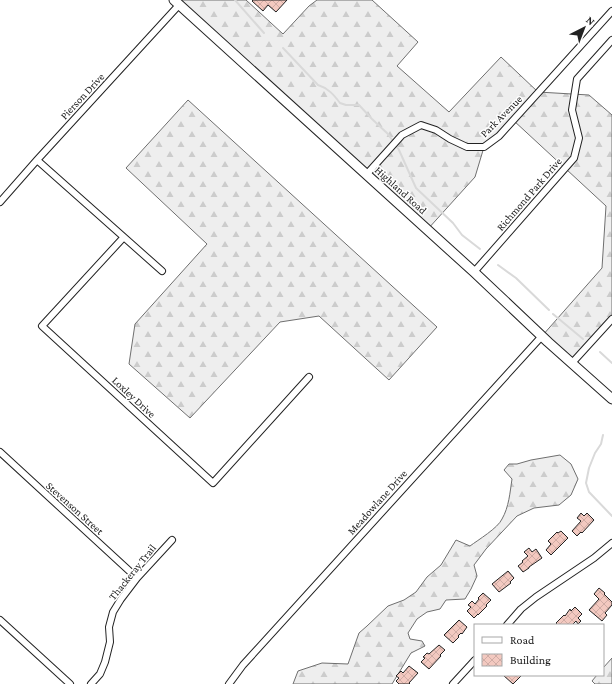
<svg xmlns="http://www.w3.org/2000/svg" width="612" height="684" font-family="'Crimson Pro',serif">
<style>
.forest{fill:url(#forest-firs);stroke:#6f6f6f}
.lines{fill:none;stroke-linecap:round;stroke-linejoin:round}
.stream{stroke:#d9d9d9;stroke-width:2}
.building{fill:url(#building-cross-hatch);stroke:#222}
.street-casing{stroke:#222;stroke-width:8}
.secondary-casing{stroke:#222;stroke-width:11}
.street{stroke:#fff;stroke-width:6}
.secondary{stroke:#fff;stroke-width:9}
.labels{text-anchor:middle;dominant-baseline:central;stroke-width:3;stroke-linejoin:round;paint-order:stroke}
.street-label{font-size:11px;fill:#222;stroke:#fff}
</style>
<defs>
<pattern id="forest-firs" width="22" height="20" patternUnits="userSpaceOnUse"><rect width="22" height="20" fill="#eee"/><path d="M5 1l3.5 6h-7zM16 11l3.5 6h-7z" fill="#ccc"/></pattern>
<pattern id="building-cross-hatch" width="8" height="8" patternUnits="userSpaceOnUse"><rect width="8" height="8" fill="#f3c9c0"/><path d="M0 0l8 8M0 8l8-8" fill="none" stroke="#d0aca5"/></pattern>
</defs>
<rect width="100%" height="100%" fill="#fff"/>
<!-- forest -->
<path class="forest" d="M 181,0 L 246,0 L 283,34 L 309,6 L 317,0 L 372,0 L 418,42 L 397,66 L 449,112 L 501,57 L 538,92 L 589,95 L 612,115 L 612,319 L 572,363 L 542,336 L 602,268 L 606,206 L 513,120 L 484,147 L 475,177 L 427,230 L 179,5 Z
M 188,100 L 437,327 L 389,380 L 319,316 L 280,322 L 190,418 L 129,364 L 135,324 L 207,244 L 126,168 Z
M 560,455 L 571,464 L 578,479 L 571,495 L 559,505 L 534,508 L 517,516 L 486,549 L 474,565 L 477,576 L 471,589 L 465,599 L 446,600 L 440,609 L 427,612 L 417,619 L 408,633 L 410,639 L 422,641 L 425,646 L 411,653 L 392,684 L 293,684 L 298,671 L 322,663 L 348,664 L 359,633 L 367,626 L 388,606 L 404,600 L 416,592 L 427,577 L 441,565 L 456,540 L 470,546 C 478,540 498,528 502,519 C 509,507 510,492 512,479 L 504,470 L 509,464 L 517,464 L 531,460 Z
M 612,658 L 612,684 L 595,684 L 592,681 L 597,675 L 603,675 L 603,668 Z"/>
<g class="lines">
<!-- stream -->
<path class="stream" d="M 235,0 L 264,33
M 283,48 L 318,85 C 328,88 334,95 340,103 L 346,105 L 359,105 L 372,119 L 388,134 L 399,150 L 416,188 L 453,223 L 462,235 L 480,249
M 498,265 L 516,278 L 549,310
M 553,314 L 583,339
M 600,352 L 612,363
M 603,435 L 601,444 L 595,453 L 589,468 L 586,483 L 589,492 L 612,516"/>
</g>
<!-- building -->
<path class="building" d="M 253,0 L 287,0 L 276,12 L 268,5 L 263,11 L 252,1 Z
M 581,513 L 584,516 L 587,513 L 594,520 L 582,533 L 581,532 L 577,536 L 572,531 L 581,521 L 577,518 Z
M 561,531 L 568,538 L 551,555 L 546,550 L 551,544 L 548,541 L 557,532 L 558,533 Z
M 529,548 L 532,552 L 536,549 L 542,558 L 529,567 L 529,568 L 523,572 L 518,566 L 523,562 L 522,561 L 528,556 L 524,552 Z
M 508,571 L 514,578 L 510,582 L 511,583 L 499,592 L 492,584 Z
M 599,588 L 605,593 L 604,594 L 612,602 L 612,605 L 605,613 L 607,615 L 602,621 L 589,610 L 599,599 L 594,594 Z
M 483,593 L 491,600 L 486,605 L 487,606 L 478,615 L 478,614 L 474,618 L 467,611 L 471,607 L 468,605 L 472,601 L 475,604 L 479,599 L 478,598 Z
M 575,607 L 582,614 L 578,618 L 581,621 L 578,624 L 576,621 L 572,625 L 558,625 L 556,623 L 564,615 L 565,616 L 570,609 L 571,611 Z
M 459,620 L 467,627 L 462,634 L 461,633 L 458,636 L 459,637 L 453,643 L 444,635 Z
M 439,645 L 445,650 L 440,655 L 441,656 L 429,669 L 421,662 L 425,658 L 423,657 L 427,653 L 429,654 Z
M 409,666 L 418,673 L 409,683 L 410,684 L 399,684 L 396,681 L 399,678 L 396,676 L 401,671 L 403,673 Z
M 503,675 L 520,675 L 521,676 L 513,684 Z"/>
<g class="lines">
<!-- street casing -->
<g class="street-casing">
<path id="street" d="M 37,160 L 162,271
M 366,175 L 402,135 L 421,125 L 436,130 L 450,139 L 467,147 L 484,147 L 499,136 L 612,11
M 0,202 L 37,160 L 179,5
M 123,238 L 42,326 L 213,483 L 309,377
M 474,272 L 574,158 L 579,138 L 572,110 L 577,79 L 612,40
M 572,363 L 612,319
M 0,452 L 137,578
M 0,620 L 70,684
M 507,625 L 521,609 L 536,597 L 594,558 L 612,543
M 91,684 L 100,674 L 105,662 L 110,642 L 109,627 L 113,612 L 121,599 L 137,578 L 172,540
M 229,684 L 243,665 L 542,336
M 453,684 L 475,660"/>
</g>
<!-- secondary casing -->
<g class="secondary-casing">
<path id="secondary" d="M 174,0 L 474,272 L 548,342 L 612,399"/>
</g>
<!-- street -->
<use href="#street" class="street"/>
<!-- secondary -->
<use href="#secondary" class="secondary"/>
</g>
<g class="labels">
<!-- street labels -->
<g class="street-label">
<text transform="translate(82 96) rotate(-47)">Pierson Drive</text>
<text transform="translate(501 116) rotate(-45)">Park Avenue</text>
<text transform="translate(401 190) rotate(42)">Highland Road</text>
<text transform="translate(529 194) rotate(-49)">Richmond Park Drive</text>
<text transform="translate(134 397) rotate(43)">Loxley Drive</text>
<text transform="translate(377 502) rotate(-48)">Meadowlane Drive</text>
<text transform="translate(75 508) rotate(42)">Stevenson Street</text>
<text transform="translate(132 572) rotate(-51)">Thackeray Trail</text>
</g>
</g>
<!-- legend -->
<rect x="474" y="624" width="130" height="52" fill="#ffffff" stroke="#a7a7a7"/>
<rect x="482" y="637" width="20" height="6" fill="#ffffff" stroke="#a7a7a7"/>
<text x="510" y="644" font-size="12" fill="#222222">Road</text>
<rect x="482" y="654" width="20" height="12" fill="url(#building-cross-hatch)" stroke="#a7a7a7"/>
<text x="510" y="664" font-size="12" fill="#222222">Building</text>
<!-- north arrow -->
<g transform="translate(584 28) rotate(42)" stroke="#ffffff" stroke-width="3" paint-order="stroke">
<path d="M0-3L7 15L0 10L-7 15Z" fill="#222222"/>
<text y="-6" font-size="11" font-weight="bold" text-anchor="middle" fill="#222222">N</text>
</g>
</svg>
